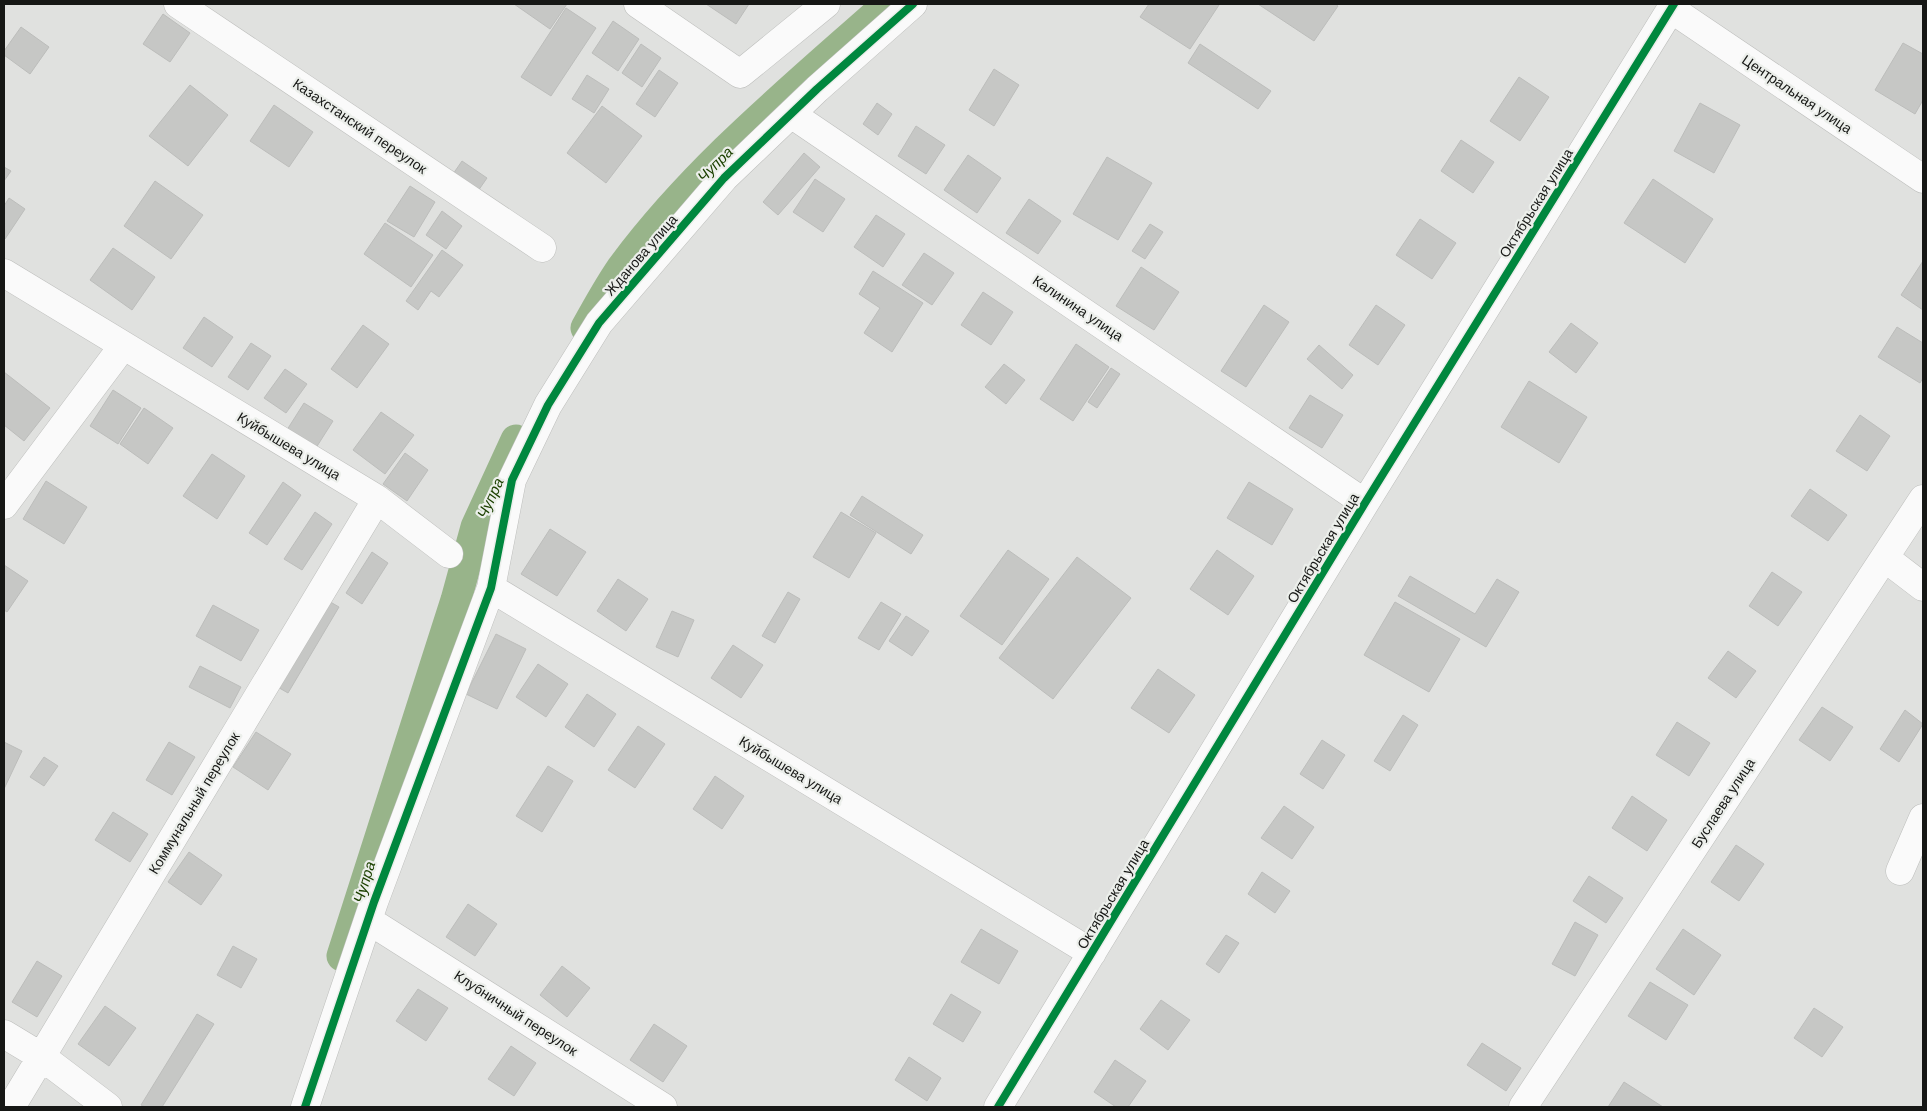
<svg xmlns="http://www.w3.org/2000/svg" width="1927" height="1111" font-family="Arial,sans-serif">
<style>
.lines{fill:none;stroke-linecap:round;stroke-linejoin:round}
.canal{stroke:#98b48a;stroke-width:31}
.building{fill:#c6c7c5;stroke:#bcbdbb}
.street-casing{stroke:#bdbebc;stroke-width:29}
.street{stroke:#fafafa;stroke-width:28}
.cycleway-casing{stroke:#ecefeb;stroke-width:11}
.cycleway{stroke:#00873e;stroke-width:8}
.labels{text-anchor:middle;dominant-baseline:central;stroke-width:4.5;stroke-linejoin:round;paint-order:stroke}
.street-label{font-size:14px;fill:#161715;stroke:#ecefeb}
.water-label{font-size:15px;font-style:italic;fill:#1c4100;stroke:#ecefeb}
</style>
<rect width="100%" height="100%" fill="#e0e1df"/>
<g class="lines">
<!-- canal -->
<path class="canal" d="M 586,328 C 597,308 608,288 621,269 C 695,168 795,87 888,4
M 342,956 L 456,600 L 476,527 L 516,440"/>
</g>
<!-- building -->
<path class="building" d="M 514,4 L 567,4 L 550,29 Z
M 706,4 L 749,4 L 736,24 Z
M 1149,4 L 1217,4 L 1219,5 L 1190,49 L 1140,17 Z
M 1258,4 L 1335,4 L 1338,6 L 1314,41 Z
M 566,8 L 596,28 L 551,96 L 521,77 Z
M 163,14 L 190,33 L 170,62 L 143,44 Z
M 613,21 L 639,39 L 618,71 L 592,53 Z
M 21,27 L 49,47 L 30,74 L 4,55 L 4,51 Z
M 1903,43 L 1923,54 L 1923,100 L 1915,114 L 1875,90 Z
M 641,44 L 661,58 L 642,87 L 622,73 Z
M 1200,44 L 1271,91 L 1258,109 L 1188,63 Z
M 994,69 L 1019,85 L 994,126 L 969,110 Z
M 659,70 L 678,83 L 655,117 L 636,104 Z
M 587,75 L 609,89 L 594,113 L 572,99 Z
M 1519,77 L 1549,97 L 1520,141 L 1490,121 Z
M 190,85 L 228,115 L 188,166 L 149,136 Z
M 877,103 L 892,114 L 878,135 L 863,124 Z
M 1700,103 L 1740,125 L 1714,173 L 1674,151 Z
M 274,105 L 313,132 L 289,167 L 250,141 Z
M 602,106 L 642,136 L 606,183 L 567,153 Z
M 916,126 L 945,145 L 926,174 L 898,156 Z
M 1461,140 L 1494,162 L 1473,193 L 1441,171 Z
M 804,153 L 820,167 L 778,215 L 763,202 Z
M 968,155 L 1001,178 L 977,213 L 944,190 Z
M 1107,157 L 1152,183 L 1118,240 L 1073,214 Z
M 462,161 L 487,178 L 478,191 L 453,174 Z
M 4,167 L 11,171 L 4,181 Z
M 815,179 L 845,199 L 823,232 L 793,212 Z
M 1653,179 L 1713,219 L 1685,263 L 1624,223 Z
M 155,181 L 203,215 L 171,259 L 124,226 Z
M 410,186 L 435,202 L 414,237 L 387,221 Z
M 9,198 L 25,209 L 5,239 L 4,206 Z
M 1029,199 L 1061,221 L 1038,254 L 1006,233 Z
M 442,211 L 462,226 L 446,249 L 426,235 Z
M 876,215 L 905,234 L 883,267 L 854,247 Z
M 1420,219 L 1456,243 L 1432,279 L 1396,255 Z
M 385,223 L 433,255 L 411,287 L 364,254 Z
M 1150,224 L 1163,232 L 1145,259 L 1132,251 Z
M 113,248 L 155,277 L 132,310 L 90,280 Z
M 442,250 L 463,265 L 439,297 L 431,291 L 418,310 L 406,301 Z
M 924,253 L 954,273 L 932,305 L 902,285 Z
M 1923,261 L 1923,310 L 1901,295 Z
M 1141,267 L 1179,292 L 1154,330 L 1116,306 Z
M 873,271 L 923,303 L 892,352 L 864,333 L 880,308 L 859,294 Z
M 983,292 L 1013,312 L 991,345 L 961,325 Z
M 1264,305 L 1289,322 L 1246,387 L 1221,371 Z
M 1376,305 L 1405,325 L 1378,365 L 1349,345 Z
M 204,317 L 233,337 L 212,367 L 183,348 Z
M 1571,323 L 1598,343 L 1576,373 L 1549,352 Z
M 363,325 L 389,344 L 357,388 L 331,369 Z
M 1897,327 L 1923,343 L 1923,378 L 1920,383 L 1878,357 Z
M 251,343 L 271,356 L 248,390 L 228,377 Z
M 1076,344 L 1109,367 L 1073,421 L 1040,399 Z
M 1319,345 L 1353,375 L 1342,389 L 1307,359 Z
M 1004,364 L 1025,380 L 1006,404 L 985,387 Z
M 1111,368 L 1120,374 L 1097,408 L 1088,402 Z
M 285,369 L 307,384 L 286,413 L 264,398 Z
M 4,372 L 50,408 L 24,441 L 4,425 Z
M 1529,381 L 1587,417 L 1559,463 L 1501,427 Z
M 113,390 L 141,408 L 118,444 L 90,426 Z
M 1310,395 L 1343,415 L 1322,448 L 1289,428 Z
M 304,403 L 333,421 L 314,451 L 285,433 Z
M 144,408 L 173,428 L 148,464 L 120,444 Z
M 381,412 L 414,435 L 385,474 L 353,450 Z
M 1860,415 L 1890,436 L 1867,471 L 1836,451 Z
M 405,453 L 428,470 L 407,501 L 383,484 Z
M 212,454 L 245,476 L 217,519 L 183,496 Z
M 46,481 L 87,507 L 64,544 L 23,519 Z
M 283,482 L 301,495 L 267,545 L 249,533 Z
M 1249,482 L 1293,509 L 1272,545 L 1227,518 Z
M 1810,489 L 1847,515 L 1828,541 L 1791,516 Z
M 862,496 L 923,535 L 911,554 L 850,515 Z
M 315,512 L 332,524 L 302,570 L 284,559 Z
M 841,512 L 876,533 L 849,578 L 813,557 Z
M 550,529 L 586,552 L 557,596 L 521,574 Z
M 1008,550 L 1049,579 L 1002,645 L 960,616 Z
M 1217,550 L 1254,576 L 1228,615 L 1190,589 Z
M 372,552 L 388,563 L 362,604 L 346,593 Z
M 1077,557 L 1131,598 L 1053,699 L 999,658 Z
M 4,565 L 28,581 L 7,612 L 4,610 Z
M 1772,572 L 1802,592 L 1778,626 L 1749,606 Z
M 1410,576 L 1475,614 L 1497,579 L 1519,592 L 1486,647 L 1398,596 Z
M 618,579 L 648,599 L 626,631 L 597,611 Z
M 788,592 L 800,599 L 775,643 L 762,636 Z
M 320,596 L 339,607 L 288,693 L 269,682 Z
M 881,602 L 901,614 L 879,650 L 858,638 Z
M 1395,602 L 1460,639 L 1429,692 L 1364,655 Z
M 213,605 L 259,630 L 241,661 L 196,636 Z
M 672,611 L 694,620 L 678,657 L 656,647 Z
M 906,616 L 929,631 L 912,656 L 889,641 Z
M 496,634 L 526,649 L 497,709 L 466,694 Z
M 733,645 L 763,665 L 741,698 L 711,678 Z
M 1728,651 L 1756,671 L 1736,698 L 1708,678 Z
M 538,664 L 568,684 L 546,717 L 516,697 Z
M 200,666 L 241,687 L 230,708 L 189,687 Z
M 1158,669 L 1195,695 L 1169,733 L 1131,708 Z
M 587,694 L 616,714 L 594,747 L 565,727 Z
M 1822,707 L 1853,727 L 1830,761 L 1799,740 Z
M 1905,710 L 1923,724 L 1899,762 L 1880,749 Z
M 1403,715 L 1418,725 L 1390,771 L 1374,761 Z
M 1677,722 L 1710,743 L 1689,776 L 1656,755 Z
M 638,726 L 665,744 L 635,788 L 608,770 Z
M 256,732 L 291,754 L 268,790 L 233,767 Z
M 1322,740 L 1345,755 L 1323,789 L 1300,774 Z
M 4,742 L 22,751 L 4,789 Z
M 169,742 L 195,757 L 172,795 L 146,780 Z
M 44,757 L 58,766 L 44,786 L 30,777 Z
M 548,766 L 573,781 L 542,832 L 516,816 Z
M 715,776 L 744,796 L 722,829 L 693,809 Z
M 1632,796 L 1667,820 L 1647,851 L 1612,828 Z
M 1284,806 L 1314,827 L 1292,859 L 1261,838 Z
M 113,812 L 148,834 L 130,862 L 95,840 Z
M 1736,845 L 1764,864 L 1739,901 L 1711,882 Z
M 189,852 L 222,875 L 201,905 L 168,882 Z
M 1262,872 L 1290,891 L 1275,913 L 1248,894 Z
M 1589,876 L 1623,898 L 1606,923 L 1573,901 Z
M 468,904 L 497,924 L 475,956 L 446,937 Z
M 1575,922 L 1598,935 L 1575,976 L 1552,964 Z
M 981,929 L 1018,951 L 999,984 L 961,962 Z
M 1683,929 L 1721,955 L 1694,995 L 1656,969 Z
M 1226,935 L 1239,943 L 1219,973 L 1206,964 Z
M 233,946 L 257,959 L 241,988 L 217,975 Z
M 37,961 L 62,976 L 37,1017 L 12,1002 Z
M 562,966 L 590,988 L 567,1017 L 540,995 Z
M 1650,982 L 1688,1005 L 1666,1040 L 1628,1016 Z
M 418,989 L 448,1008 L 426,1041 L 396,1021 Z
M 951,994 L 981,1012 L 963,1042 L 933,1024 Z
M 1161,1000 L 1190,1020 L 1168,1050 L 1140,1029 Z
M 105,1006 L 136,1028 L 109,1066 L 78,1044 Z
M 1814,1008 L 1843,1027 L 1822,1057 L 1794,1038 Z
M 197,1014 L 214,1024 L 162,1107 L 145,1107 L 141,1105 Z
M 654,1024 L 687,1046 L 663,1082 L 630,1060 Z
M 1482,1043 L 1521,1068 L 1506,1091 L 1467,1065 Z
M 511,1046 L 536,1063 L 514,1096 L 488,1079 Z
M 909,1057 L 941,1078 L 927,1101 L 895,1080 Z
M 1115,1060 L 1146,1081 L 1128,1107 L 1116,1107 L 1094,1092 Z
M 1624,1082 L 1663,1107 L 1608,1107 Z"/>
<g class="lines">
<!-- street casing -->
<g class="street-casing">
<path id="street" d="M 178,4 L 542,248
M 638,4 L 740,74 L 826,4
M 1671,9 L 1923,179
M 791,114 L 1365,503
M 4,273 L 377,499 L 449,554
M 4,505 L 123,346
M 1885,558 L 1923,587
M 491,588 L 1092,953
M 1900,871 L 1923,818
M 368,920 L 663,1107
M 4,1034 L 42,1057 L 108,1107
M 11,1107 L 377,499
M 305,1107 L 374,902 L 491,588 L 512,480 L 548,405 L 599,323 L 724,178 L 817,89 L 913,4
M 998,1107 L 1365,503 L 1674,4
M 1523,1107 L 1923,499"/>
</g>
<!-- street -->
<use href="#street" class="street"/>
<!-- cycleway casing -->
<g class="cycleway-casing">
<path id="cycleway" d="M 305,1107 L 374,902 L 491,588 L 512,480 L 548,405 L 599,323 L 724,178 L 817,89 L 913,4
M 998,1107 L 1365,503 L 1674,4"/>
</g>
<!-- cycleway -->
<use href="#cycleway" class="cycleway"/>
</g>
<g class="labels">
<!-- street labels -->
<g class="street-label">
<text transform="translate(1797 94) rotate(34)">Центральная улица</text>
<text transform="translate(360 126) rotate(34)">Казахстанский переулок</text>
<text transform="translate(1536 203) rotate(-58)">Октябрьская улица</text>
<text transform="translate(641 255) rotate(-49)">Жданова улица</text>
<text transform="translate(1078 308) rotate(34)">Калинина улица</text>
<text transform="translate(289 446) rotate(31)">Куйбышева улица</text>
<text transform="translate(1323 548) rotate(-59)">Октябрьская улица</text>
<text transform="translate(791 770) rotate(31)">Куйбышева улица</text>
<text transform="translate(194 803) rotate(-59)">Коммунальный переулок</text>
<text transform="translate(1723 803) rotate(-57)">Буслаева улица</text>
<text transform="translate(1113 894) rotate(-59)">Октябрьская улица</text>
<text transform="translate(516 1013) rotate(33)">Клубничный переулок</text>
</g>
<!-- water labels -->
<g class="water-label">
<text transform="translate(715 164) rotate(-45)">Чупра</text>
<text transform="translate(490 498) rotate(-65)">Чупра</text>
<text transform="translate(364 882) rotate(-73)">Чупра</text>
</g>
</g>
<!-- border -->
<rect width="1927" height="1111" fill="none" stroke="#161715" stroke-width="10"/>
</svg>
